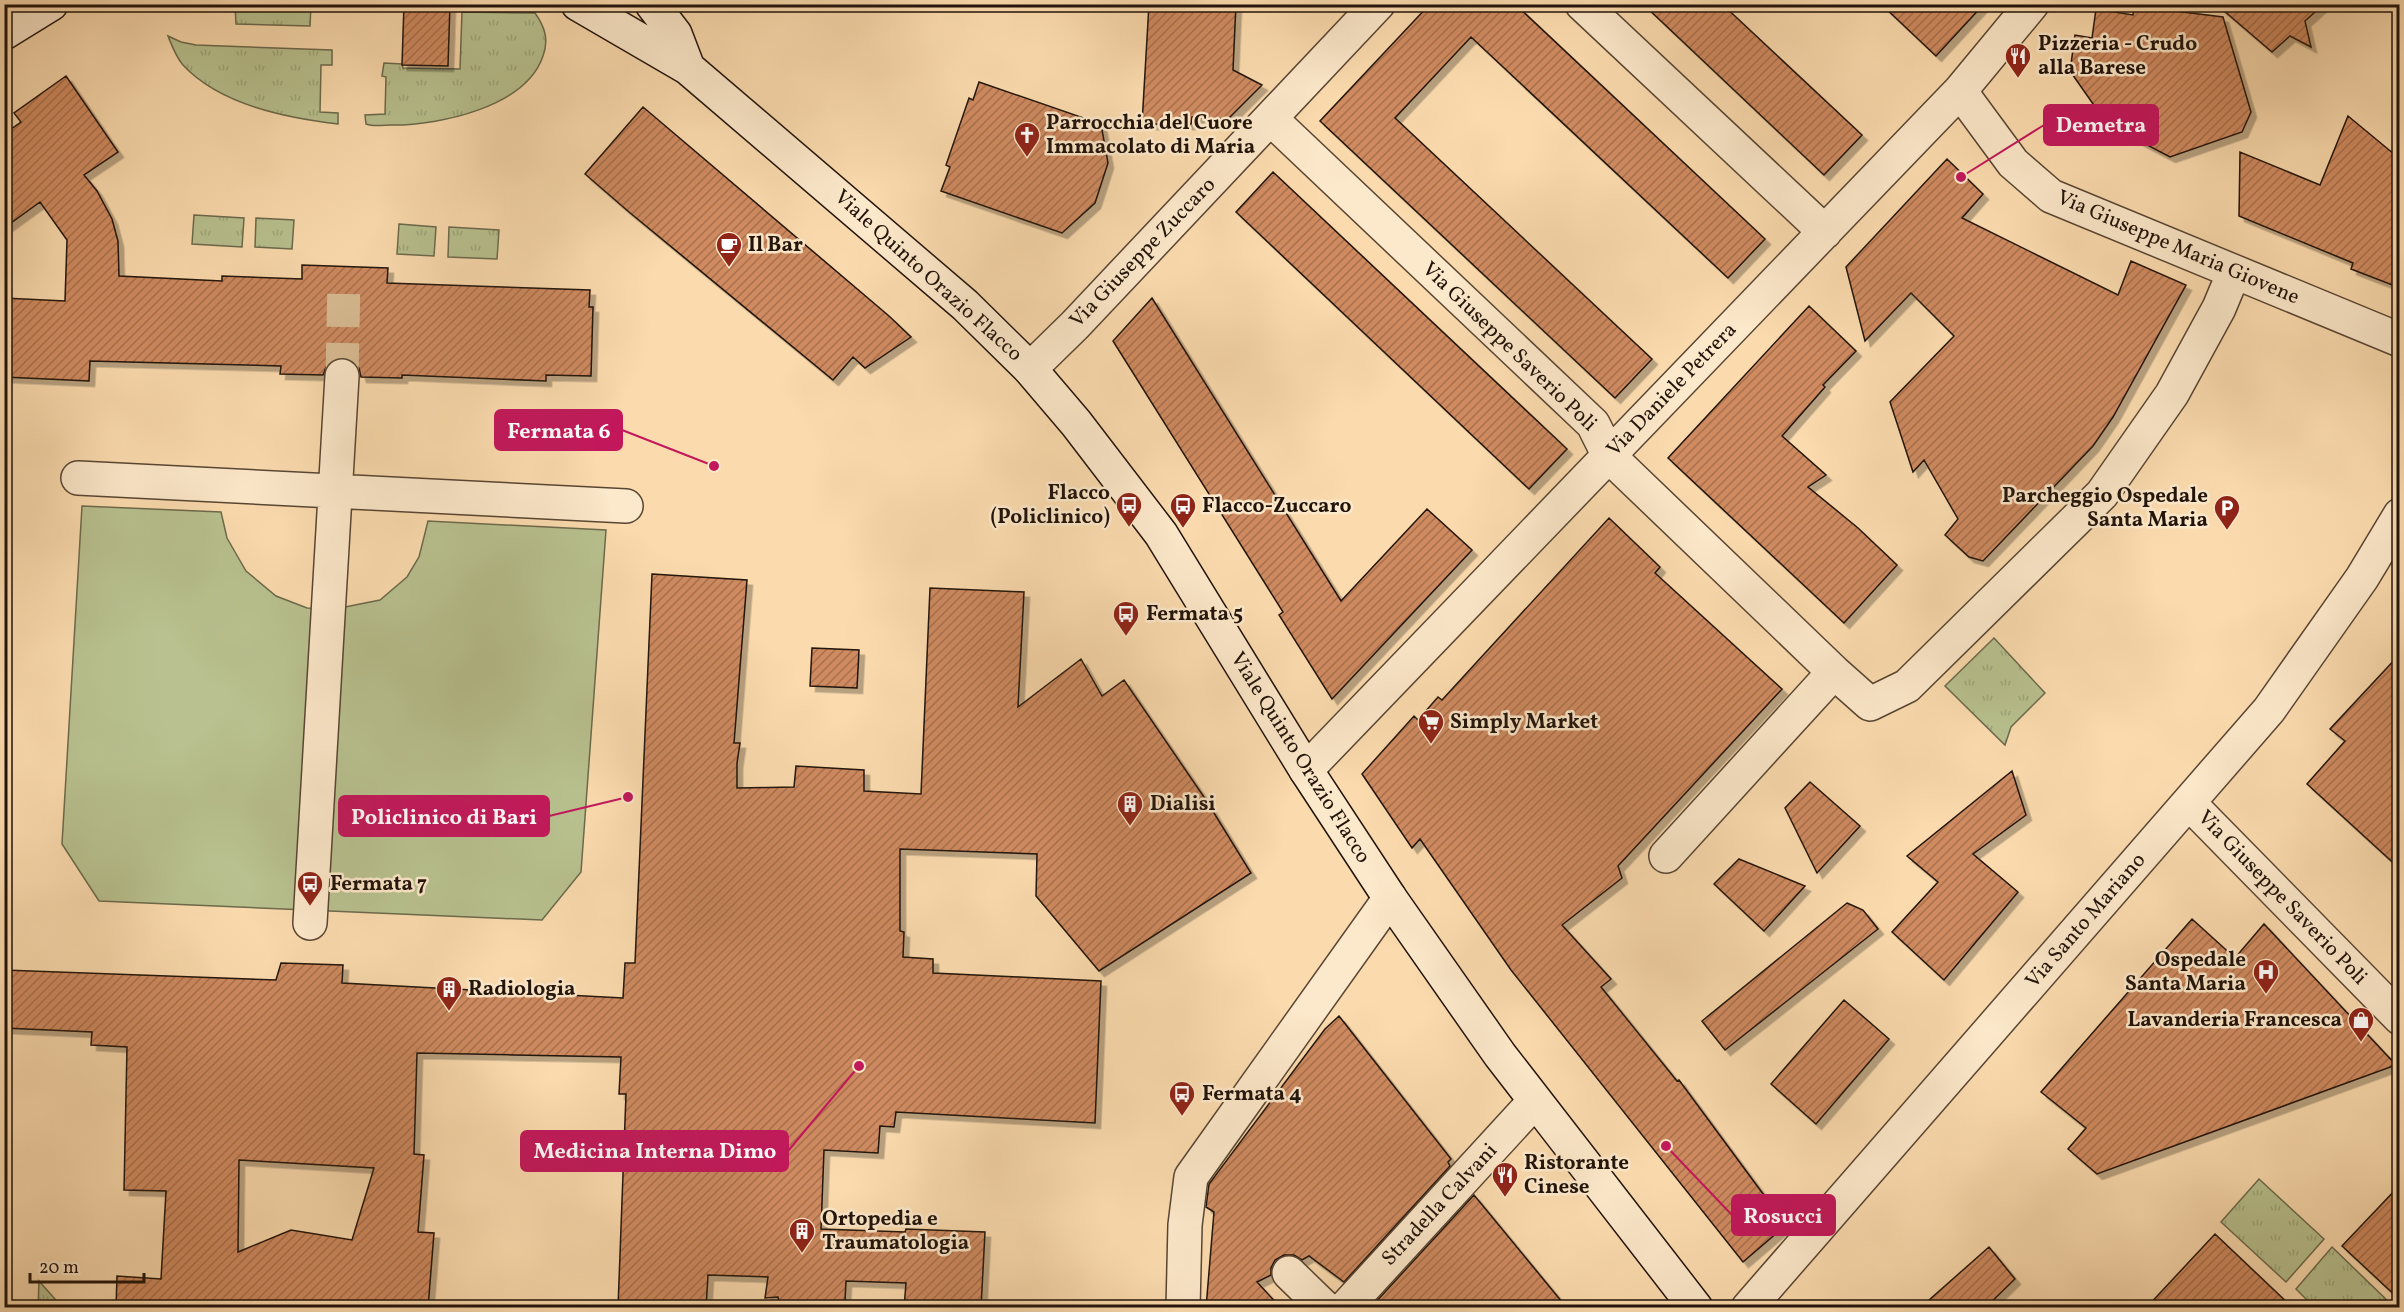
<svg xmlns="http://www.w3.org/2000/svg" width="2404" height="1312" font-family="Vollkorn,serif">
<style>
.grass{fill:url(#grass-tufts);stroke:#6c6a4c;stroke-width:1.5}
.green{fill:#b8c18f;stroke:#6c6a4c;stroke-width:1.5}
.building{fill:url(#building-hatch);stroke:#21130a;stroke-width:1.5;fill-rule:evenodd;filter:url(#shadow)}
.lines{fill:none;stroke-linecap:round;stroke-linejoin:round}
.street-tunnel{stroke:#dabd95;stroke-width:33;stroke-dasharray:33 16;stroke-linecap:butt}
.street-casing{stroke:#584533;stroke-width:36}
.secondary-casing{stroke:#21130a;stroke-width:36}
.street{stroke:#fce8ca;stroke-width:33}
.secondary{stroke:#fce8ca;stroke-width:33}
.labels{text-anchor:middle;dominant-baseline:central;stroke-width:5;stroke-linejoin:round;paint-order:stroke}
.poi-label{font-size:21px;font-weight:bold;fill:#21130a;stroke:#fce8ca;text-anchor:start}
.street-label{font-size:21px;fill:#21130a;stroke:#fce8ca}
.leader{fill:none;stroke:#c2185b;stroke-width:2}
.callout-dot{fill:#c2185b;stroke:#fce8ca;stroke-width:2}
.callout{fill:#c2185b;stroke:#c2185b;stroke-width:2}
.callout-label{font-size:22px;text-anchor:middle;font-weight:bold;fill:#fff}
</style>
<defs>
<pattern id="grass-tufts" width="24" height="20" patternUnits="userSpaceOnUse" patternTransform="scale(1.5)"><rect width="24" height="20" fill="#b8c18f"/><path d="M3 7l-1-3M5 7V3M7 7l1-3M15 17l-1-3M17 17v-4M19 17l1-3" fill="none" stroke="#9ea57a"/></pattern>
<pattern id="building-hatch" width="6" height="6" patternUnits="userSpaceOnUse" patternTransform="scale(1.5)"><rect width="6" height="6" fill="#cf8a60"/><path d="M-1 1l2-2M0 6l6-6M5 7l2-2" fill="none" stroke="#a8704d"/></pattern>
<filter id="shadow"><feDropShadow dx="5.5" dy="5.5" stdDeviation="0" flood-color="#0004"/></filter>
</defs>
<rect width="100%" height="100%" fill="#fbdbae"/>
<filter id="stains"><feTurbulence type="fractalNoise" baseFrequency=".00333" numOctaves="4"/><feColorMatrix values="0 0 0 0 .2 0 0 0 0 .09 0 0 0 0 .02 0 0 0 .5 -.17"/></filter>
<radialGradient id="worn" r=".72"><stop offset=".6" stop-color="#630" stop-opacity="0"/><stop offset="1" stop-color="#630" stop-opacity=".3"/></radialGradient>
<!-- grass -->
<path class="grass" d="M 235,5 L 311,5 L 310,26 L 236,24 Z
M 462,12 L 535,13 C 545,27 549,40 543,56 C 526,107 440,125 393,125 C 384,125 374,127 366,124 L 365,115 L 385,114 L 386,77 L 382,76 L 384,63 L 402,64 L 403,68 L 460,69 Z
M 168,36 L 181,42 L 196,45 L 332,50 L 332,65 L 321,65 L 320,112 L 338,113 L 338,124 C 287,118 220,105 183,65 C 176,57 172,46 168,36 Z
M 194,215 L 244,218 L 242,247 L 192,244 Z
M 256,218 L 294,220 L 292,249 L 255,247 Z
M 399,224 L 436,227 L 434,256 L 397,254 Z
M 449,227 L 499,230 L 497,259 L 448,257 Z
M 1994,638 L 2045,693 L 2011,727 L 2005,745 L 1945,686 Z
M 2259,1179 L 2324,1239 L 2286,1282 L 2221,1222 Z
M 2332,1247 L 2393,1306 L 2392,1307 L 2314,1307 L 2296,1289 Z
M 39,1281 L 62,1307 L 63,1307 L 38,1307 Z"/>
<!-- green -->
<path class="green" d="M 82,506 L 221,512 L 227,538 L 246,571 L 276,596 L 307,608 L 335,609 L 380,600 L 407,577 L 419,557 L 428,521 L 606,530 L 581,872 L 542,920 L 99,901 L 62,844 Z"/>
<!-- building -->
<path class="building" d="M 404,4 L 450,4 L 448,66 L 402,65 Z
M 1149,4 L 1236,4 L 1233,70 L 1262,85 L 1228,119 L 1192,117 L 1191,124 L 1142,124 Z
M 1430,4 L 1515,4 L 1765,239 L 1728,278 L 1471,37 L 1395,118 L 1652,359 L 1615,398 L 1320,121 Z
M 1643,4 L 1722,4 L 1862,135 L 1824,175 Z
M 1881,4 L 1984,4 L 1936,56 Z
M 2216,4 L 2324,4 L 2305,21 L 2311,47 L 2290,36 L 2272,52 Z
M 2134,6 L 2223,17 L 2251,112 L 2242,132 L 2170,157 L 2107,124 L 2070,71 L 2075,35 L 2092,38 L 2096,9 L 2133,15 Z
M 66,76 L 118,152 L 84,175 L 97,191 L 112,219 L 118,241 L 119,276 L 222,281 L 222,276 L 302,279 L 302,265 L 388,268 L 387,283 L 590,290 L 589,307 L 593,307 L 591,376 L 546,375 L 546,381 L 402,375 L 402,378 L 361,377 L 359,368 L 353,361 L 343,357 L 333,360 L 327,365 L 323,375 L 280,374 L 281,366 L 90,361 L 89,381 L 4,377 L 4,298 L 65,301 L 67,240 L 40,202 L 4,228 L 4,134 L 21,122 L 14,113 Z
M 979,82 L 1101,124 L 1108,163 L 1095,203 L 1062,233 L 941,191 L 950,167 L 946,165 L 969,98 L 973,100 Z
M 643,107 L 889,316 L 911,337 L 865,368 L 853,357 L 833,380 L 629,212 L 585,174 Z
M 2348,116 L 2400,159 L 2400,288 L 2351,269 L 2353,263 L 2239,216 L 2240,152 L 2320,185 Z
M 1947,159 L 1983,194 L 1962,218 L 2118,295 L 2131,261 L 2186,285 L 2113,417 L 2093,446 L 1983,561 L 1969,557 L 1945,535 L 1958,519 L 1924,460 L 1913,472 L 1890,402 L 1954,336 L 1911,293 L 1865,341 L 1846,267 Z
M 1273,172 L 1567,449 L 1529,489 L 1236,212 Z
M 1152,298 L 1341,601 L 1427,509 L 1472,550 L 1332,699 L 1279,615 L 1283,612 L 1113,341 Z
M 1809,306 L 1856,351 L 1823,385 L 1825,387 L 1782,436 L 1826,475 L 1808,487 L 1858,528 L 1897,565 L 1844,623 L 1668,458 Z
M 1609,518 L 1660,567 L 1655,573 L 1782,689 L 1618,866 L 1622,878 L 1562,925 L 1611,979 L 1601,987 L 1677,1081 L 1679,1080 L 1786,1225 L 1743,1262 L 1511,970 L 1420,839 L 1412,848 L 1362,774 L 1414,716 L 1418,720 L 1438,697 L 1442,700 Z
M 652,574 L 747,580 L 734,743 L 740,743 L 737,763 L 737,788 L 794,787 L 796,766 L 864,770 L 864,791 L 921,794 L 930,588 L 1024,592 L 1018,707 L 1081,659 L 1102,696 L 1124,680 L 1206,800 L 1251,873 L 1099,971 L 1036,896 L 1037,854 L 900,849 L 900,931 L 904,932 L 903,957 L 933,959 L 933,973 L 1101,981 L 1095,1123 L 896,1112 L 894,1127 L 880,1126 L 878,1153 L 824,1150 L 821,1229 L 905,1232 L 906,1229 L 985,1232 L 981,1308 L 904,1308 L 906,1283 L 846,1281 L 845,1301 L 825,1303 L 825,1308 L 780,1308 L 778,1297 L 765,1298 L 768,1277 L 708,1275 L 706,1308 L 618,1308 L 626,1094 L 619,1094 L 621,1057 L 417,1053 L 414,1154 L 424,1155 L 418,1232 L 434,1233 L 428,1308 L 116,1308 L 117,1276 L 161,1279 L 166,1191 L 124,1190 L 127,1047 L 91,1045 L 92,1032 L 4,1028 L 4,970 L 276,980 L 281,963 L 343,965 L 342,983 L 623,998 L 625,963 L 635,963 ZM 239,1160 L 374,1168 L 352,1240 L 291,1230 L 238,1252 Z
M 812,648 L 859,650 L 857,688 L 810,686 Z
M 2400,654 L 2400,869 L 2307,784 L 2345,741 L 2330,729 Z
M 2012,771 L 2026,815 L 1973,854 L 2018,892 L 1944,980 L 1892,932 L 1938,882 L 1907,856 Z
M 1810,782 L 1860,826 L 1817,873 L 1785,808 Z
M 1739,859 L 1805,886 L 1764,931 L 1714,884 Z
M 1847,903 L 1863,910 L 1878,929 L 1725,1050 L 1702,1021 Z
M 2192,919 L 2235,958 L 2264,924 L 2396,1065 L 2097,1174 L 2068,1149 L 2086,1128 L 2041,1092 Z
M 1844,1000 L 1889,1039 L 1816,1124 L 1771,1084 Z
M 1339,1016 L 1451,1159 L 1448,1162 L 1450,1166 L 1344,1282 L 1309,1256 L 1302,1260 L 1294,1255 L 1284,1255 L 1275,1260 L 1271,1268 L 1271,1275 L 1257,1282 L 1281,1308 L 1206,1308 L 1214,1212 L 1206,1207 L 1209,1184 L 1325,1029 Z
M 2400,1185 L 2400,1300 L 2342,1246 Z
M 1474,1195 L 1567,1308 L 1378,1308 L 1374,1304 Z
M 2215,1234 L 2293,1308 L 2146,1308 Z
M 1989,1247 L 2015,1279 L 1985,1308 L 1920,1308 Z"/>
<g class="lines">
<!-- street-tunnel -->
<path class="street-tunnel" d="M 342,376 L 344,280"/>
<!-- street casing -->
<g class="street-casing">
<path id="street" d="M 1582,4 L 1825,232
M 1960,91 L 2013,163 L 2051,196 L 2400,340
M 1271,119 L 1593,424 L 1609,456 L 1834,672 L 1870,704 L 1907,686 L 2102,494 L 2172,394 L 2219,308 L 2234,272
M 1030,369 L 1075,325 L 1378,4
M 78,478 L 626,506
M 1306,770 L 1960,91 L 2032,4
M 2189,803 L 2400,1018
M 1666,856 L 1834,672
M 310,923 L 342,376
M 1289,1273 L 1325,1308
M 1183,1308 L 1185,1225 L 1191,1177 L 1390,898
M 1345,1308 L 1534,1102
M 1748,1308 L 2269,710 L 2362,578 L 2400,515"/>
</g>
<!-- secondary casing -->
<g class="secondary-casing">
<path id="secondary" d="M 578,4 L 688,68 L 965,305 L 1030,369 L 1076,423 L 1161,534 L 1306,770 L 1390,898 L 1500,1055 L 1696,1308
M 652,4 L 675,34 L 688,68
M 4,33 L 51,4"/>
</g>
<!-- street -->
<use href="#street" class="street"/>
<!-- secondary -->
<use href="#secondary" class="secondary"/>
</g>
<!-- icons -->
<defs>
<g id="restaurant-pin" transform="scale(1.35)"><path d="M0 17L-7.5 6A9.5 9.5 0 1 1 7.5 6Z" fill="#8f2418" stroke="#fce8ca"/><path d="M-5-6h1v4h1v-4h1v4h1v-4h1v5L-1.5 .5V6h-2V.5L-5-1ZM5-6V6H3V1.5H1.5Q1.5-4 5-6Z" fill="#fff"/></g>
<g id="church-pin" transform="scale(1.35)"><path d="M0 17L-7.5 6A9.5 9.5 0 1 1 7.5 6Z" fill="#8f2418" stroke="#fce8ca"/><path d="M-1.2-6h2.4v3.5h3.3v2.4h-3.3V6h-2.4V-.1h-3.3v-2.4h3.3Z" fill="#fff"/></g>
<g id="cafe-pin" transform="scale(1.35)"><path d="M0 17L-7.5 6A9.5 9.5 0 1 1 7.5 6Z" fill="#8f2418" stroke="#fce8ca"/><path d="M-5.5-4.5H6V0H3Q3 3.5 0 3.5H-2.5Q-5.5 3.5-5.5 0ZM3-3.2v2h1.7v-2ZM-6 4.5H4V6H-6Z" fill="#fff"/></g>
<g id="bus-pin" transform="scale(1.35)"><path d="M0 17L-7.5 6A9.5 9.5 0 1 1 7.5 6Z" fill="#8f2418" stroke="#fce8ca"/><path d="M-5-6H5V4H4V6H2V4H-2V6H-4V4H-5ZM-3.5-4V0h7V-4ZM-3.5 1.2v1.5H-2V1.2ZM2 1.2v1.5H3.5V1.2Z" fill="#fff"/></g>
<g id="parking-pin" transform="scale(1.35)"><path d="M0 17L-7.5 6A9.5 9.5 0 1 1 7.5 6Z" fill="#8f2418" stroke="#fce8ca"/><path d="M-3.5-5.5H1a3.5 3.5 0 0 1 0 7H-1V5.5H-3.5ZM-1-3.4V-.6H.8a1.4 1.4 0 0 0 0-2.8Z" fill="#fff"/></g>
<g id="supermarket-pin" transform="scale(1.35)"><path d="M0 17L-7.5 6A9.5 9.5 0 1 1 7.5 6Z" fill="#8f2418" stroke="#fce8ca"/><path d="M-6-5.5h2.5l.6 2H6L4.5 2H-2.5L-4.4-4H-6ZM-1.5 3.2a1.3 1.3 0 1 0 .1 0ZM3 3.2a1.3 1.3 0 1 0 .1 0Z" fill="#fff"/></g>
<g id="building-pin" transform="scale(1.35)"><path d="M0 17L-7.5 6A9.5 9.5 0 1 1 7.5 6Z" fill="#8f2418" stroke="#fce8ca"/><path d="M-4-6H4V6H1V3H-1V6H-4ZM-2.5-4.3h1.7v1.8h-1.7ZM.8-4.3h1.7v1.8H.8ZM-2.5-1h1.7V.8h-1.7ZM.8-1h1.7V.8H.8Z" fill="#fff"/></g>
<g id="hospital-pin" transform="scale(1.35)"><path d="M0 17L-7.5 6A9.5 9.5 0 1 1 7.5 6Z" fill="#8f2418" stroke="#fce8ca"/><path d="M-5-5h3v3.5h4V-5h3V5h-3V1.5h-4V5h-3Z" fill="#fff"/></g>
<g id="shop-pin" transform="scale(1.35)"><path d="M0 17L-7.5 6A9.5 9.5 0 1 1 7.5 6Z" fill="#8f2418" stroke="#fce8ca"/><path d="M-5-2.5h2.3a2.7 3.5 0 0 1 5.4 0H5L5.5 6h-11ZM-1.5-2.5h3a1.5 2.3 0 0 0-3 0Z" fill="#fff"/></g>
</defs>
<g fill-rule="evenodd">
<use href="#restaurant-pin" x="2018" y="56"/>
<use href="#church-pin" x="1027" y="135"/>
<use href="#cafe-pin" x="729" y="245"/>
<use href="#bus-pin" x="1129" y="505"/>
<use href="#bus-pin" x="1183" y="506"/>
<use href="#parking-pin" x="2227" y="508"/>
<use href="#bus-pin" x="1126" y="614"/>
<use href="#supermarket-pin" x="1431" y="722"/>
<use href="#building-pin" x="1130" y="804"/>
<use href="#bus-pin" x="310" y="884"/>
<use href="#hospital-pin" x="2266" y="972"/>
<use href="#building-pin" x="449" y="989"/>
<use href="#shop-pin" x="2361" y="1020"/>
<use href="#bus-pin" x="1182" y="1094"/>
<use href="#restaurant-pin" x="1505" y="1175"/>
<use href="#building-pin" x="802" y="1231"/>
</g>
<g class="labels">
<!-- poi labels -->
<g class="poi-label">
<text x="2038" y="44">Pizzeria - Crudo<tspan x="2038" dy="24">alla Barese</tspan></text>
<text x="1046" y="123">Parrocchia del Cuore<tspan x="1046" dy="24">Immacolato di Maria</tspan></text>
<text x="748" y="245">Il Bar</text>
<text x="1110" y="493" text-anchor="end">Flacco<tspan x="1110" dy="24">(Policlinico)</tspan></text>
<text x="2208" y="496" text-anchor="end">Parcheggio Ospedale<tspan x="2208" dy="24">Santa Maria</tspan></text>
<text x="1202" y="506">Flacco-Zuccaro</text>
<text x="1146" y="614">Fermata 5</text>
<text x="1450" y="722">Simply Market</text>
<text x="1150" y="804">Dialisi</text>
<text x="330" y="884">Fermata 7</text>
<text x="2246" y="960" text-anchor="end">Ospedale<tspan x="2246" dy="24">Santa Maria</tspan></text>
<text x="468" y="989">Radiologia</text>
<text x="2342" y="1020" text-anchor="end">Lavanderia Francesca</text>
<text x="1202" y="1094">Fermata 4</text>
<text x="1524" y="1163">Ristorante<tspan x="1524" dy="24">Cinese</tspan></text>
<text x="822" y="1219">Ortopedia e<tspan x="822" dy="24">Traumatologia</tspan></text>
</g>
<!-- street labels -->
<g class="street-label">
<text transform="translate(2178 248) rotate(23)">Via Giuseppe Maria Giovene</text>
<text transform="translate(1143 253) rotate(-46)">Via Giuseppe Zuccaro</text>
<text transform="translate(928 276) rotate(42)">Viale Quinto Orazio Flacco</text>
<text transform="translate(1509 347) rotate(44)">Via Giuseppe Saverio Poli</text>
<text transform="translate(1672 390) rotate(-46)">Via Daniele Petrera</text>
<text transform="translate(1300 758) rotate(58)">Viale Quinto Orazio Flacco</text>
<text transform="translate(2282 898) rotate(46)">Via Giuseppe Saverio Poli</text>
<text transform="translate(2086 921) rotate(-49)">Via Santo Mariano</text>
<text transform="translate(1440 1205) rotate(-47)">Stradella Calvani</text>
</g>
</g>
<!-- callouts -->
<path class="leader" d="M1961 177L2044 125M714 466L622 430M628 797L549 816M859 1066L788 1151M1666 1146L1732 1215"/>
<g class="callout-dot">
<circle cx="1961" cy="177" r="6"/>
<circle cx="714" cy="466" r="6"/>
<circle cx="628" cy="797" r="6"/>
<circle cx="859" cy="1066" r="6"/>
<circle cx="1666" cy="1146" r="6"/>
</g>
<g class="callout">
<rect x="2044" y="105" width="114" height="40" rx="6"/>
<rect x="495" y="410" width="127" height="40" rx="6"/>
<rect x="339" y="796" width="210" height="40" rx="6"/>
<rect x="521" y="1131" width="267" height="40" rx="6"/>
<rect x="1732" y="1195" width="103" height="40" rx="6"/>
</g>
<g class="callout-label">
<text x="2101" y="132">Demetra</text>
<text x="559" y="438">Fermata 6</text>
<text x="444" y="824">Policlinico di Bari</text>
<text x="655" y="1158">Medicina Interna Dimo</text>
<text x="1783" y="1223">Rosucci</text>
</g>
<!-- margin -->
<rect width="2404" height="1312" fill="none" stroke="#fbdbae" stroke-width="24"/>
<rect x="6" y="6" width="2392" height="1300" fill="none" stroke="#21130a" stroke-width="3"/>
<rect x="12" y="12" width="2380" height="1288" fill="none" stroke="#21130a" stroke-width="1.5"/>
<!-- scale -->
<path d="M30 1273v9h114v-9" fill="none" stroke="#21130a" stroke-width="3"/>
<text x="39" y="1273" font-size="18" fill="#21130a" stroke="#fce8ca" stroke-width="4.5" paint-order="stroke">20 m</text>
<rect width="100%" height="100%" filter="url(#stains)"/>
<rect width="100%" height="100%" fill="url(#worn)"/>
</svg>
